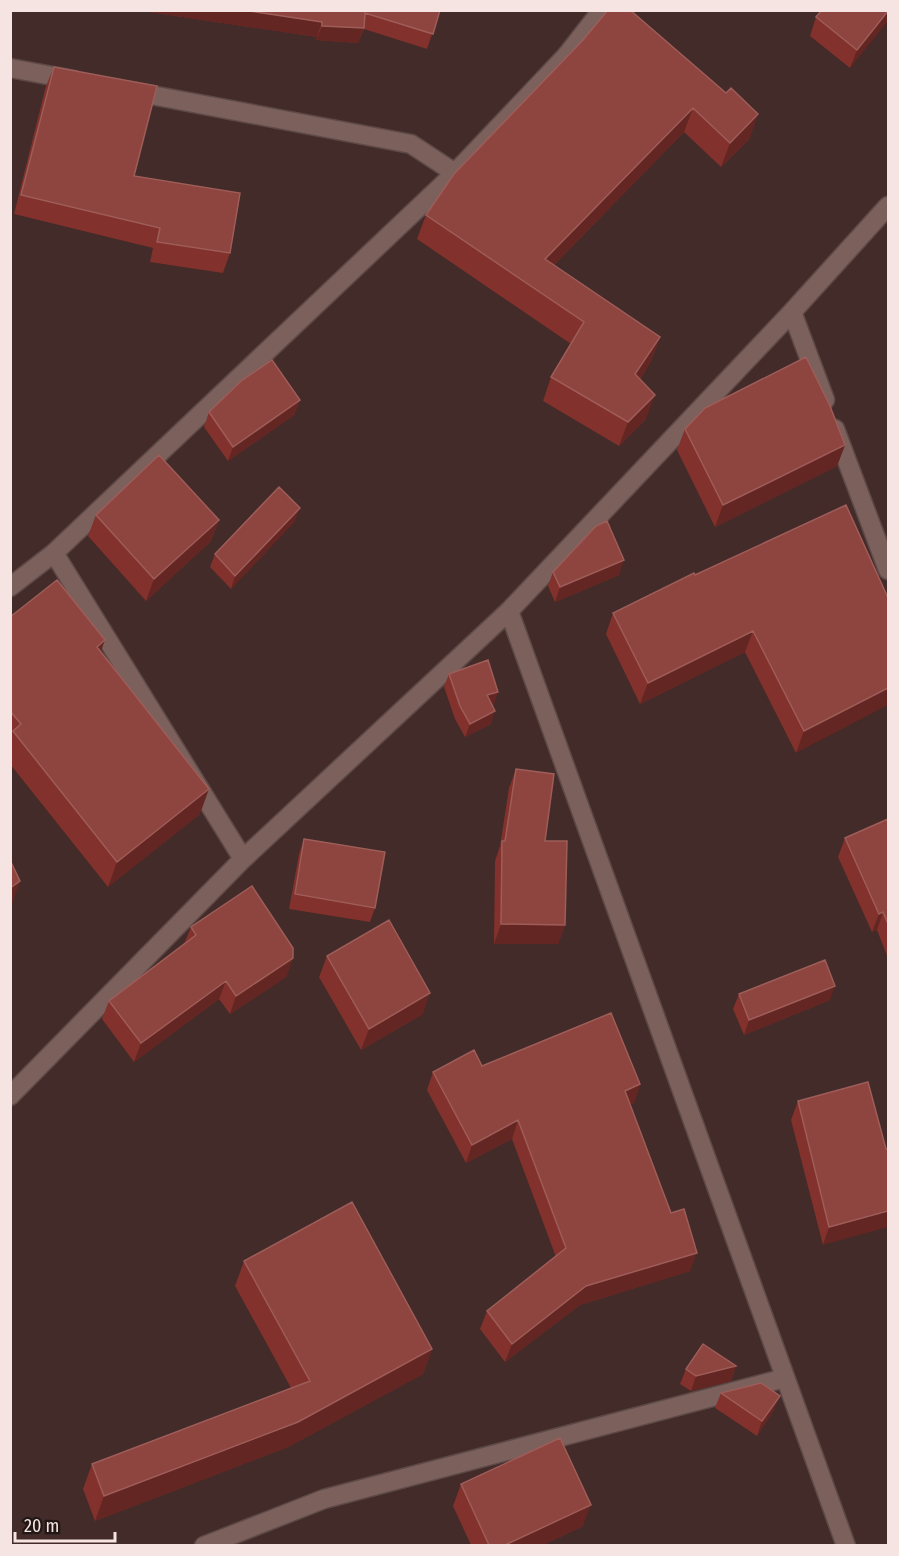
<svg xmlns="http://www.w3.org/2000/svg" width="899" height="1556" font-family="'Fira Sans Condensed',sans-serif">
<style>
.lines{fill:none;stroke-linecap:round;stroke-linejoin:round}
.street-casing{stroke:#5d4947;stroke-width:21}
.street{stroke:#7b605c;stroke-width:18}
.wall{fill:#82312c}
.shaded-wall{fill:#632622}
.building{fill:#8e443f;stroke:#9e5d59;stroke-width:1.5}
</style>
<rect width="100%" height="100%" fill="#422b28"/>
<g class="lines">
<!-- street casing -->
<g class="street-casing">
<path id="street" d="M 10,68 L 74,80
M 130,91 L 411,144 L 455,173
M 792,312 L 825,400
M 835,429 L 888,570
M 54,553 L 243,859
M 10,587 L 54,553 L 455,173 L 566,56 L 602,10
M 509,611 L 846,1546
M 10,1096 L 243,859 L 509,611 L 792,312 L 888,206
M 204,1546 L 324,1499 L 785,1378"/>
</g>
<!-- street -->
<use href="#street" class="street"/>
</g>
<!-- wall -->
<path class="wall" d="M 136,10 L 440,10 L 427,49 L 364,29 L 358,43 L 316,40 L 317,37 Z
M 888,10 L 850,68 L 810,36 L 816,17 Z
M 583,40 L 750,138 L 721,167 L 684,132 L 554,265 L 660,337 L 651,361 L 640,379 L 646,419 L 619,446 L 543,401 L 551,377 L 571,344 L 417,239 L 426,215 Z
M 54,67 L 134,176 L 230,253 L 223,273 L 150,262 L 153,248 L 14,214 L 46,86 Z
M 300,400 L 294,415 L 228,461 L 204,427 L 209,412 Z
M 685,429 L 845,445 L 837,466 L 715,527 L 677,450 Z
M 96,515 L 219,520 L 211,541 L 146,601 L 88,536 Z
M 295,521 L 231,589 L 210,567 L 215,554 Z
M 553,572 L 619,575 L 555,602 L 548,586 Z
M 695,575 L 888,598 L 796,753 L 745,652 L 640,704 L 606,634 L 613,613 Z
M 10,617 L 101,652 L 200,814 L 108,887 L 10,764 Z
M 449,674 L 494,704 L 492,705 L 491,724 L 465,737 L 455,719 L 444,687 Z
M 516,769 L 545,841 L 565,925 L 558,944 L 494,944 L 495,861 L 500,846 L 509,788 Z
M 888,819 L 888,958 L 877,930 L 872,932 L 838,857 L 845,838 Z
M 304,839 L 375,908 L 370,922 L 289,909 L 299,854 Z
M 191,927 L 293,958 L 286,977 L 230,1014 L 219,999 L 134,1062 L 102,1019 L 109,1001 L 184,944 Z
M 327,956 L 423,1014 L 361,1050 L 319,977 Z
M 739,994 L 830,1000 L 744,1035 L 733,1009 Z
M 482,1066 L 640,1084 L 634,1103 L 630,1104 L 690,1271 L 580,1305 L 505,1362 L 480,1329 L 487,1311 L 556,1257 L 512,1139 L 466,1163 L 427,1090 L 433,1072 Z
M 798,1101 L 886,1149 L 823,1245 L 791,1120 Z
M 244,1261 L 432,1349 L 423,1374 L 288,1447 L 95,1521 L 83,1489 L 92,1464 L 291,1388 L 235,1286 Z
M 736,1366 L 731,1381 L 691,1391 L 680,1384 L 686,1369 Z
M 721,1393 L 774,1410 L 757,1436 L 715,1408 Z
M 461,1484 L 583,1526 L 543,1545 L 471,1545 L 453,1506 Z"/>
<!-- shaded-wall -->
<path class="shaded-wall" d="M 136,10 L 242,10 L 322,22 L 317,37 Z
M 888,11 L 888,21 L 850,68 L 857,50 Z
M 322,26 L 364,28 L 358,43 L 316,40 Z
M 693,108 L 684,132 L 536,283 L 545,259 Z
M 758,114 L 750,138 L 721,167 L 730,143 Z
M 660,337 L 651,361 L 627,398 L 635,374 Z
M 655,395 L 646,419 L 619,446 L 628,422 Z
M 300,400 L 294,415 L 228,461 L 233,447 Z
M 845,445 L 837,466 L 715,527 L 723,505 Z
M 300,508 L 295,521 L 231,589 L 235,576 Z
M 219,520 L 211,541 L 146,601 L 154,579 Z
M 624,560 L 619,575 L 555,602 L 560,587 Z
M 753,631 L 745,652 L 640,704 L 648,683 Z
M 105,640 L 96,665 L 97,647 Z
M 888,688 L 888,705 L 796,753 L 804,731 Z
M 498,692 L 494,704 L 482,708 L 487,695 Z
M 495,711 L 491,724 L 465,737 L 470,724 Z
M 209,789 L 200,814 L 108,887 L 117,862 Z
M 20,881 L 11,907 L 10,888 Z
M 883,912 L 877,930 L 872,932 L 879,914 Z
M 501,924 L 565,925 L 558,944 L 494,944 Z
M 293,958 L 286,977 L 230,1014 L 236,996 Z
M 226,981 L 219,999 L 134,1062 L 141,1043 Z
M 835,986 L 830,1000 L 744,1035 L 749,1020 Z
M 430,993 L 423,1014 L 361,1050 L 369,1029 Z
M 640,1084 L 634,1103 L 618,1109 L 625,1091 Z
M 518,1120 L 512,1139 L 466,1163 L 472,1145 Z
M 888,1211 L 888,1227 L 823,1245 L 829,1227 Z
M 697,1253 L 690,1271 L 580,1305 L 505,1362 L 512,1344 L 586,1286 Z
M 432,1349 L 423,1374 L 288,1447 L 95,1521 L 104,1496 Z
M 736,1366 L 731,1381 L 691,1391 L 696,1376 Z
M 780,1396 L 774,1410 L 757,1436 L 762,1421 Z
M 591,1505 L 583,1526 L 543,1545 L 505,1545 Z"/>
<!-- building -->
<path class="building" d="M 242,10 L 440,10 L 433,34 L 365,13 L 364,28 L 322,26 L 322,22 Z
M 608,10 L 630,10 L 726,93 L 731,88 L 758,114 L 730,143 L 693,108 L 545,259 L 660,337 L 635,374 L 655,395 L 628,422 L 551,377 L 584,322 L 426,215 L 454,174 L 583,40 Z
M 822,10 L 888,10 L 888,11 L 857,50 L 816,17 Z
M 54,67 L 157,86 L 134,176 L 240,193 L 230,253 L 157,242 L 160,228 L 21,195 Z
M 806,357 L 830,406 L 845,445 L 723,505 L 685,429 L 705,408 Z
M 272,360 L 300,400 L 233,447 L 209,412 L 241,381 Z
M 159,455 L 219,520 L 154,579 L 96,515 Z
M 279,487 L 300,508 L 235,576 L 215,554 Z
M 846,505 L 888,598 L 888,688 L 804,731 L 753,631 L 648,683 L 613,613 L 694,573 L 695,575 Z
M 607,521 L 624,560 L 560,587 L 553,572 L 596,526 Z
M 57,580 L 105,640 L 97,647 L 209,789 L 117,862 L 13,731 L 21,724 L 10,711 L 10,617 Z
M 488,660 L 498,692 L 487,695 L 495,711 L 470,724 L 460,706 L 449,674 Z
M 516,769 L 554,774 L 545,841 L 567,841 L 565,925 L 501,924 L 502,841 L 505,841 Z
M 888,819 L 888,924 L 883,912 L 879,914 L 845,838 Z
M 304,839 L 385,852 L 375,908 L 295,894 Z
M 10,860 L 20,881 L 10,888 Z
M 252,886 L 293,948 L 293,958 L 236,996 L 226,981 L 141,1043 L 109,1001 L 196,935 L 191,927 Z
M 389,920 L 430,993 L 369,1029 L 327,956 Z
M 825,960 L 835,986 L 749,1020 L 739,994 Z
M 611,1013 L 640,1084 L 625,1091 L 671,1213 L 684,1209 L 697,1253 L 586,1286 L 512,1344 L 487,1311 L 566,1248 L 518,1120 L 472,1145 L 433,1072 L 474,1050 L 482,1066 Z
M 868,1082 L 886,1149 L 888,1149 L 888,1211 L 829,1227 L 798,1101 Z
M 352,1202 L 432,1349 L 298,1422 L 104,1496 L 92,1464 L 310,1381 L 244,1261 Z
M 703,1344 L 736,1366 L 696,1376 L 686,1369 Z
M 761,1383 L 780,1396 L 762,1421 L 721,1393 Z
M 560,1438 L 591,1505 L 505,1545 L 489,1545 L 461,1484 Z"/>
<!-- border -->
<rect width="899" height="1556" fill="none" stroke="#f5e4e2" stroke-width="24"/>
<!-- scale -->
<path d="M15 1532v9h100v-9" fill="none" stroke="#f5e4e2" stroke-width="3"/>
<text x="24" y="1532" font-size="18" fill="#f5e4e2" stroke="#211715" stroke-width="4.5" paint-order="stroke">20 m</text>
</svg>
